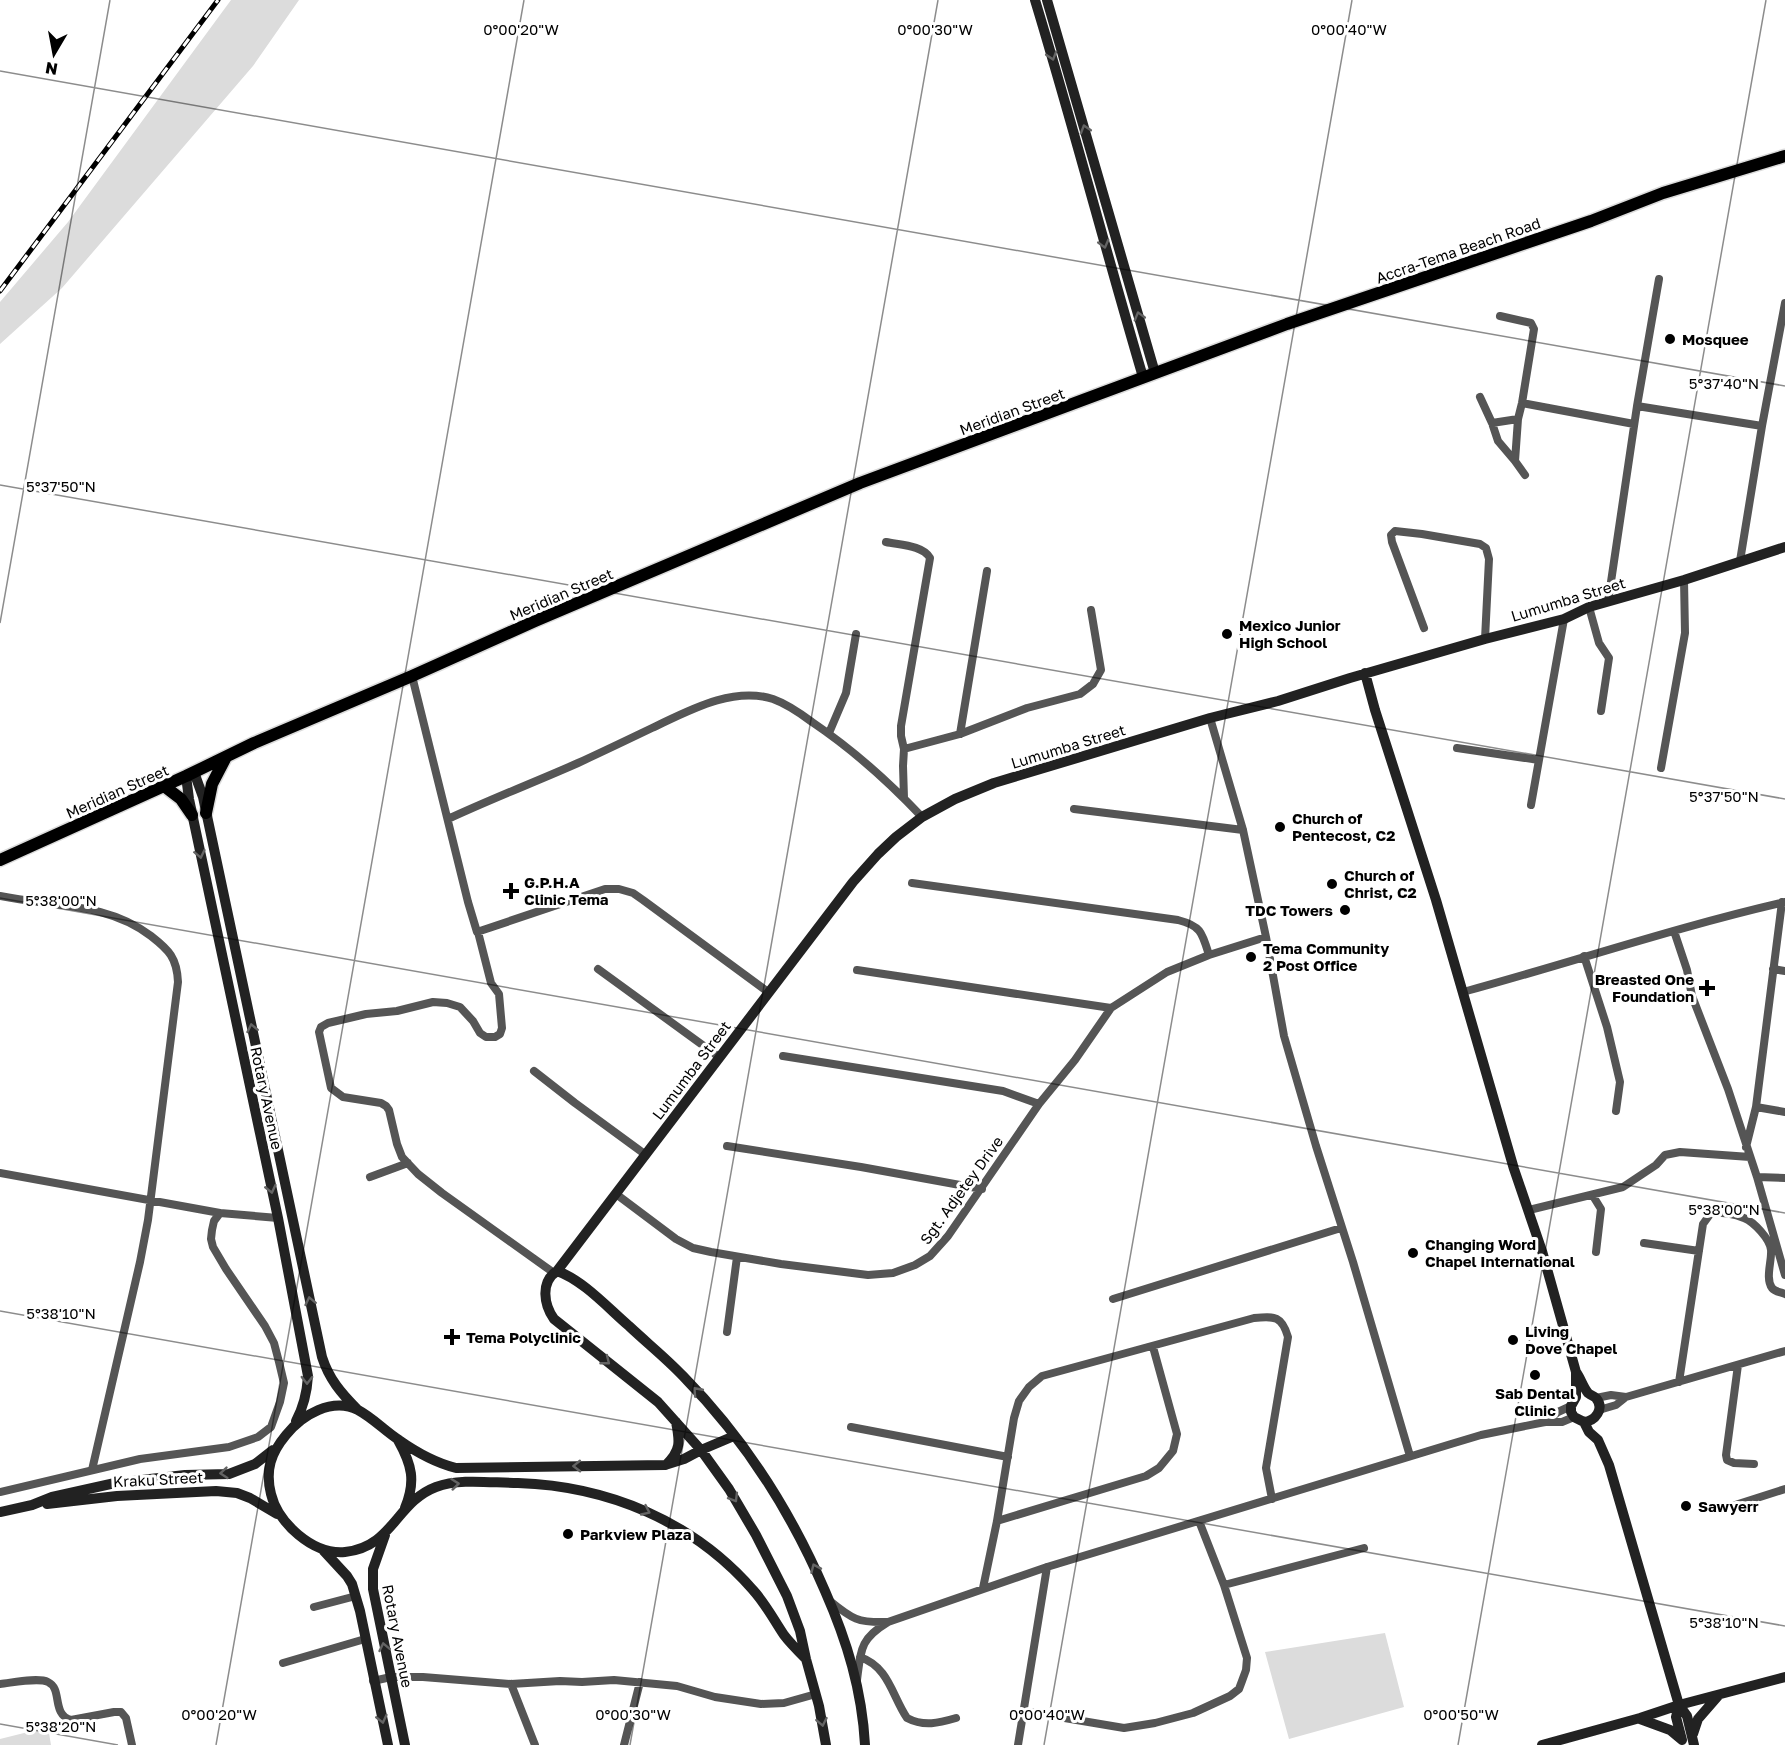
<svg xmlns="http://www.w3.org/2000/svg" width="1785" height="1745" font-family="'Golos Text',sans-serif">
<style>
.green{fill:#dcdcdc}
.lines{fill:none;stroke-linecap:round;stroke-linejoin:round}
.primary-casing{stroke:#dbdbdb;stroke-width:15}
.street{stroke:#555;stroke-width:8}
.secondary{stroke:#222;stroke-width:10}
.primary{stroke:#000;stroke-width:12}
.rail-casing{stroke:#000;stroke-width:5}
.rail{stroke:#fff;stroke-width:3;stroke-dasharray:9;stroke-linecap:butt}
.oneway{stroke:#646464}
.ticks{fill:none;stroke:#000;stroke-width:1.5;stroke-opacity:0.45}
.poi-dot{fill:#000;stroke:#fff;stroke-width:2}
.labels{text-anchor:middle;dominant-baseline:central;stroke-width:6;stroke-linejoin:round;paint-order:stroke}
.street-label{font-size:15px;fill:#000;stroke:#fff}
.poi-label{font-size:15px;font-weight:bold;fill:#000;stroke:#fff;text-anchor:start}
.ticks-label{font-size:15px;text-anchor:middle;fill:#000;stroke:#fff;stroke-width:6;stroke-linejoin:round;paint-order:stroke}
</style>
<rect width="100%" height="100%" fill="#fff"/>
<!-- green -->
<path class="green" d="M 231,0 L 299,0 L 253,66 L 62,288 L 0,344 L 0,302 L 68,222 Z
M 1385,1633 L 1404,1707 L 1289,1739 L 1265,1652 Z
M 48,1727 L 51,1745 L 0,1745 L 0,1739 Z"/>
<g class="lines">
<!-- primary casing -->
<g class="primary-casing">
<path id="primary" d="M 164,786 L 181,799 L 192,815
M 206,813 L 212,784 L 226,757
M 0,860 L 186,776 L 254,743 L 412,676 L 535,621 L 860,483 L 1287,324 L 1591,221 L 1663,193 L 1785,156"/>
</g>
<!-- street -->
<path class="street" d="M 1659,279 L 1637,406 L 1762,426
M 1500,316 L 1531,323 L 1534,329 L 1522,403 L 1518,419 L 1515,461 L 1525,475
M 1480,397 L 1492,423 L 1498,441 L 1515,461
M 1522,403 L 1634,424
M 1492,423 L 1518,419
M 886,542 C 899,545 923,545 930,558 L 901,726 L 901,736 L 904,749 L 903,766 L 904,798
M 1740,561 L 1762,426 L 1785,303
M 1608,602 L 1637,406
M 1589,607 L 1599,643 L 1609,658 L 1601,711
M 1424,628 L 1392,542 L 1391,535 L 1395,531 L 1422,534 L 1480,544 L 1486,548 L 1489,559 L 1485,639
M 412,676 L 468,902 L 477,932 L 605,889 L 619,889 L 633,893 L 643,900 L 768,992
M 1210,718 L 1243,830 L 1266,937 L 1284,1036 L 1316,1146 L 1353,1262 L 1410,1456
M 829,733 L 846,693 L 856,634
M 960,734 L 987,571
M 1457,748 L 1539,760
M 904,749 L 960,734 L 1027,708 L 1080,694 L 1093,684 L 1101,670 L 1091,610
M 1661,768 L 1685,633 L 1684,580
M 1531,805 L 1564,619
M 1074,809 L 1243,830
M 448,819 C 491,799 535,782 578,763 C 602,752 627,740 652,728 C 688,711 732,686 773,699 C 787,704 800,713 812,722 C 852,749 889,782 922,817
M 912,883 L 1178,920 C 1201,926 1202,932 1209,955
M 0,896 C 52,907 107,902 151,936 C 169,950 177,958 178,982 L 148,1220 L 140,1262 L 92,1470
M 1674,931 L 1687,970 L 1692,996 L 1728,1089 L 1757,1177 L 1785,1178
M 478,932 L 491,983 L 499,994 L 502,1028 L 500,1034 L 495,1037 L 486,1037 L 480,1033 L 473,1021 L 460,1007 L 447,1003 L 433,1002 L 397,1011 L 366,1014 L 328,1023 L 321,1027 L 319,1032 L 331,1088 L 343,1097 L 381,1103 L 386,1106 L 389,1110 L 397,1144 L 402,1157 L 418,1174 L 442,1193 L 554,1273
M 1584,956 L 1607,1027 L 1620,1082 L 1616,1111
M 598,969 L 719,1057
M 1773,969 L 1785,971
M 857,970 L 1111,1008
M 1463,992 C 1570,963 1676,927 1785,902
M 783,1056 L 1003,1091 L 1039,1104
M 534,1071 L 575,1103 L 646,1155
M 1756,1107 L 1785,1112
M 727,1146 L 861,1167 L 982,1189
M 1746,1147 L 1756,1107 L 1782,902
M 0,1173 L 220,1213
M 370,1177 L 408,1163
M 1757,1177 L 1785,1275
M 616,1194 L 676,1239 L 693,1248 L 711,1252 L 781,1264 L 868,1275 L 893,1273 L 915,1265 L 930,1256 L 948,1236 L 1039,1104 L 1075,1060 L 1111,1008 L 1167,972 L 1209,955 L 1266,937
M 1593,1196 L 1601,1209 L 1596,1252
M 1529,1210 L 1623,1187 L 1656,1165 L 1665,1155 L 1680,1152 L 1750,1157
M 1644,1243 L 1699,1251
M 1113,1299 L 1341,1228
M 727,1332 L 737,1257
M 1738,1365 L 1726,1455 L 1727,1460 L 1734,1463 L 1754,1464
M 1679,1382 L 1703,1224 L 1711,1213 C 1721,1212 1735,1214 1744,1218 C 1754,1222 1770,1239 1771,1250 C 1772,1261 1765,1278 1772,1288 C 1775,1292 1781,1292 1785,1294
M 1596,1398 L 1611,1395 L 1626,1397
M 1599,1410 L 1616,1405 L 1626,1397 L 1785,1351
M 1545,1422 L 1558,1412 L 1571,1406
M 851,1427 L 1008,1457
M 0,1492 L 140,1459 L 229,1447 L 258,1437 L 271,1427 L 280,1402 L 284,1383 L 279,1362 L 274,1343 L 265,1326 L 226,1269 L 213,1247 L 211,1239 L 212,1230 L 214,1221 L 220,1213 L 278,1218
M 1732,1506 L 1785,1489
M 997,1521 L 1146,1476 L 1159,1468 L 1173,1451 L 1177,1434 L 1153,1347
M 1224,1585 L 1364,1548
M 983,1588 L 997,1521 L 1014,1418 L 1019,1401 L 1029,1387 L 1042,1376 L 1254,1318 C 1275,1316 1282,1316 1288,1337 L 1266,1468 L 1272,1499
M 830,1601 C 852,1619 858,1623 887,1622
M 314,1607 L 356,1596
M 860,1657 C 889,1667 892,1696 907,1718 C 924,1727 939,1723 956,1718
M 283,1663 L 365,1639
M 857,1680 C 861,1649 860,1639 888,1622 L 1047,1567 L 1451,1444 L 1481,1435 L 1545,1422 L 1562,1422 L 1574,1417
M 373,1681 L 391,1677 L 423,1677 L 511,1684 L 560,1681 L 582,1682 L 614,1680 L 677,1686 L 715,1697 L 761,1704 L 784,1703 L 816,1694
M 0,1684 C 11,1683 38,1677 48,1682 C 63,1689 51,1714 71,1720 L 114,1712 L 121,1712 L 126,1718 L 132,1745
M 511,1684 L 535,1745
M 1023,1711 L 1124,1728 L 1155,1723 L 1193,1713 L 1230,1696 L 1239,1689 L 1242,1681 L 1246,1670 L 1247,1658 L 1224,1585 L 1199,1521
M 624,1745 L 640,1682
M 1018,1745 L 1047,1567"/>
<!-- secondary -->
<path class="secondary" d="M 1035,0 C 1073,125 1106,252 1143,377
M 1047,0 L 1155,373
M 1365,673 L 1375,710 L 1436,900 L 1514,1169 L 1542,1251 L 1576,1372 L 1576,1397 L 1571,1406 L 1571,1412 L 1574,1417 L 1584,1422 L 1589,1432 L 1598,1440 L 1609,1465 L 1679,1705 L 1687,1716 L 1694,1745
M 194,772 L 203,797 L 322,1357 C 329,1379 341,1393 357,1409
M 186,776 L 189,799 L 278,1218 L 308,1376 C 307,1393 304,1406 296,1421
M 557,1271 C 583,1280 608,1308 629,1326 C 647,1343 666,1358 683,1376 C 744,1438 791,1512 825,1591 C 847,1641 862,1690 865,1745
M 1576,1372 C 1581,1379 1583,1387 1588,1393 C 1589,1394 1595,1397 1596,1398 C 1605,1409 1595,1421 1584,1422
M 734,1436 L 701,1450 L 684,1459 L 665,1465 L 456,1468 C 436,1463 416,1452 399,1440 C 385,1431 373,1418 358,1410 C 332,1397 302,1415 286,1435 C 271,1453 265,1470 271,1494 C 278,1523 313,1555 345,1552 C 393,1547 396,1502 436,1487 C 460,1478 492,1483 518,1483 C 608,1486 693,1521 753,1590 C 765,1603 774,1620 784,1635 C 790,1643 798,1651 806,1659
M 398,1440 C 412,1465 416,1481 405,1508
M 666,1465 C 681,1450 680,1442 676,1422
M 47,1504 L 117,1496 L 216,1491 L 237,1493 L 250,1498 L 277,1514
M 0,1512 L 32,1505 L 52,1497 L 115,1483 L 185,1475 L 229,1474 L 255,1464 L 273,1450
M 385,1535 L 373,1569 L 373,1589 L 405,1745
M 323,1550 L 347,1576 L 352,1584 L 360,1611 L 388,1745
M 1679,1705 L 1676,1717 L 1682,1740
M 1640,1719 L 1670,1730 L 1682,1740
M 1693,1734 L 1698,1719 L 1718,1696
M 826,1745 L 819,1706 L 806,1659 L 800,1631 L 787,1596 L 756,1535 L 729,1489 L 701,1450 L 658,1402 L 554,1319 C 544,1305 540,1282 557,1271 L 853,882 L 878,854 L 896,837 L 922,817 L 955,799 L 994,783 L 1210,718 L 1278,701 L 1350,678 L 1485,639 L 1564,619 L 1589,607 L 1684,580 L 1785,547
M 1542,1745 L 1640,1718 L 1679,1705 L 1785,1677"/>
<!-- primary -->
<use href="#primary" class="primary"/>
<!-- rail casing -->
<g class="rail-casing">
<path id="rail" d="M 0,291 L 218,0"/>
</g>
<!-- rail -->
<use href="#rail" class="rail"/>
</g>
<!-- one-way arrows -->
<defs><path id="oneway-chevron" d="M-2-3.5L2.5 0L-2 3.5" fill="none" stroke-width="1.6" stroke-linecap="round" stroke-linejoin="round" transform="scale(1.5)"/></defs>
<g class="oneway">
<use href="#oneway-chevron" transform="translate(1052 56) rotate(73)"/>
<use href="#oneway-chevron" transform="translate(1085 129) rotate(-107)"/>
<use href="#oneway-chevron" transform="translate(1104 244) rotate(75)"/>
<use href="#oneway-chevron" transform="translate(1139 316) rotate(-106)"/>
<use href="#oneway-chevron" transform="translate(200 854) rotate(78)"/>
<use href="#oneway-chevron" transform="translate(252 1028) rotate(-102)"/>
<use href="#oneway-chevron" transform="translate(271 1189) rotate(77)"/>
<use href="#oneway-chevron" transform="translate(310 1301) rotate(-102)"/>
<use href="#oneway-chevron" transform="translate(606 1361) rotate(38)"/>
<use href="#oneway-chevron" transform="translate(307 1380) rotate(90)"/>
<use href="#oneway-chevron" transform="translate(697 1391) rotate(-132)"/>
<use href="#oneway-chevron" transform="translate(577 1466) rotate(179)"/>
<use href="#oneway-chevron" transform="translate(224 1473) rotate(175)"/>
<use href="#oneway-chevron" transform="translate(455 1484) rotate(-6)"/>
<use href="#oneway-chevron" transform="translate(734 1498) rotate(59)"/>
<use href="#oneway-chevron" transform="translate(646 1511) rotate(25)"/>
<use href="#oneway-chevron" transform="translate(815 1568) rotate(-114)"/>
<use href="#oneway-chevron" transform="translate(384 1647) rotate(-102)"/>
<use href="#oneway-chevron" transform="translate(382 1719) rotate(77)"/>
<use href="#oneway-chevron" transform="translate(822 1722) rotate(79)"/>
</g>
<!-- ticks -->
<path class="ticks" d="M 0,71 L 1785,386M 0,485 L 1785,799M 0,623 L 110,0M 0,898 L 1785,1213M 0,1311 L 1785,1626M 0,1724 L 118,1745M 216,1745 L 524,0M 630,1745 L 938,0M 1044,1745 L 1352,0M 1458,1745 L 1766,0"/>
<!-- markers -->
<g class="poi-dot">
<circle cx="1670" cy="339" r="6"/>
<circle cx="1227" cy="634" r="6"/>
<circle cx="1280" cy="827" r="6"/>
<circle cx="1332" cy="884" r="6"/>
<path d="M508 882h6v6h6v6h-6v6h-6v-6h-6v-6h6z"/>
<circle cx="1345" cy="910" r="6"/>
<circle cx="1251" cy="957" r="6"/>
<path d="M1704 979h6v6h6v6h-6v6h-6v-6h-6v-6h6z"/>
<circle cx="1413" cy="1253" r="6"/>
<path d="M449 1328h6v6h6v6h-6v6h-6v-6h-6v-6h6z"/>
<circle cx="1513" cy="1340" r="6"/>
<circle cx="1535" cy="1375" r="6"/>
<circle cx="1686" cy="1506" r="6"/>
<circle cx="568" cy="1534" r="6"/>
</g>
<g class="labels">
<!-- street labels -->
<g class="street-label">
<text transform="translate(1458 250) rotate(-19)">Accra-Tema Beach Road</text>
<text transform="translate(1012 411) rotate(-20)">Meridian Street</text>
<text transform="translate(561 594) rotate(-23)">Meridian Street</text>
<text transform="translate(1568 599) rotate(-17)">Lumumba Street</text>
<text transform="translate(1068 746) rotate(-17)">Lumumba Street</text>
<text transform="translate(117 791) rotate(-24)">Meridian Street</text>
<text transform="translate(691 1070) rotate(-53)">Lumumba Street</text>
<text transform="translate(267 1098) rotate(78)">Rotary Avenue</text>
<text transform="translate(961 1190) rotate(-54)">Sgt. Adjetey Drive</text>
<text transform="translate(158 1479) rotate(-3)">Kraku Street</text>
<text transform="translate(398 1636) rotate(79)">Rotary Avenue</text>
</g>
<!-- poi labels -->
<g class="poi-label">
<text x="1682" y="339">Mosquee</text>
<text x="1239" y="625">Mexico Junior<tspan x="1239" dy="17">High School</tspan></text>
<text x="1292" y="818">Church of<tspan x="1292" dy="17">Pentecost, C2</tspan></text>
<text x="1344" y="875">Church of<tspan x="1344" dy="17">Christ, C2</tspan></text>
<text x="524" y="882">G.P.H.A<tspan x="524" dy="17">Clinic Tema</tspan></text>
<text x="1333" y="910" text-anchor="end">TDC Towers</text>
<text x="1263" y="948">Tema Community<tspan x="1263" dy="17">2 Post Office</tspan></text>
<text x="1694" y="979" text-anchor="end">Breasted One<tspan x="1694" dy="17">Foundation</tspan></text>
<text x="1425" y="1244">Changing Word<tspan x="1425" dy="17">Chapel International</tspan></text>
<text x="1525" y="1331">Living<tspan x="1525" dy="17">Dove Chapel</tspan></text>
<text x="466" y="1337">Tema Polyclinic</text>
<text x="1535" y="1393" text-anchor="middle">Sab Dental<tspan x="1535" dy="17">Clinic</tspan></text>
<text x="1698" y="1506">Sawyerr</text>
<text x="580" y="1534">Parkview Plaza</text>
</g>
</g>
<g class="ticks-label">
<text x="521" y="35">0°00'20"W</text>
<text x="935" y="35">0°00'30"W</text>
<text x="1349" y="35">0°00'40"W</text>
<text x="1724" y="389">5°37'40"N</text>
<text x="61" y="492">5°37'50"N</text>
<text x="1724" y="802">5°37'50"N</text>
<text x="61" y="906">5°38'00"N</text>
<text x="1724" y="1215">5°38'00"N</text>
<text x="61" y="1319">5°38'10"N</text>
<text x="1724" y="1628">5°38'10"N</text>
<text x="219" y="1720">0°00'20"W</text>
<text x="633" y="1720">0°00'30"W</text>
<text x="1047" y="1720">0°00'40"W</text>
<text x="1461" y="1720">0°00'50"W</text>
<text x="61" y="1732">5°38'20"N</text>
</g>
<!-- north arrow -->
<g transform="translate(54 54) rotate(190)" stroke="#ffffff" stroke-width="4.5" paint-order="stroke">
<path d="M0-4.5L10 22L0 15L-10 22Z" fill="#000000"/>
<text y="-9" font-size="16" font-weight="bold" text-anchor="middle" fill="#000000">N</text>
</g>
</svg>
